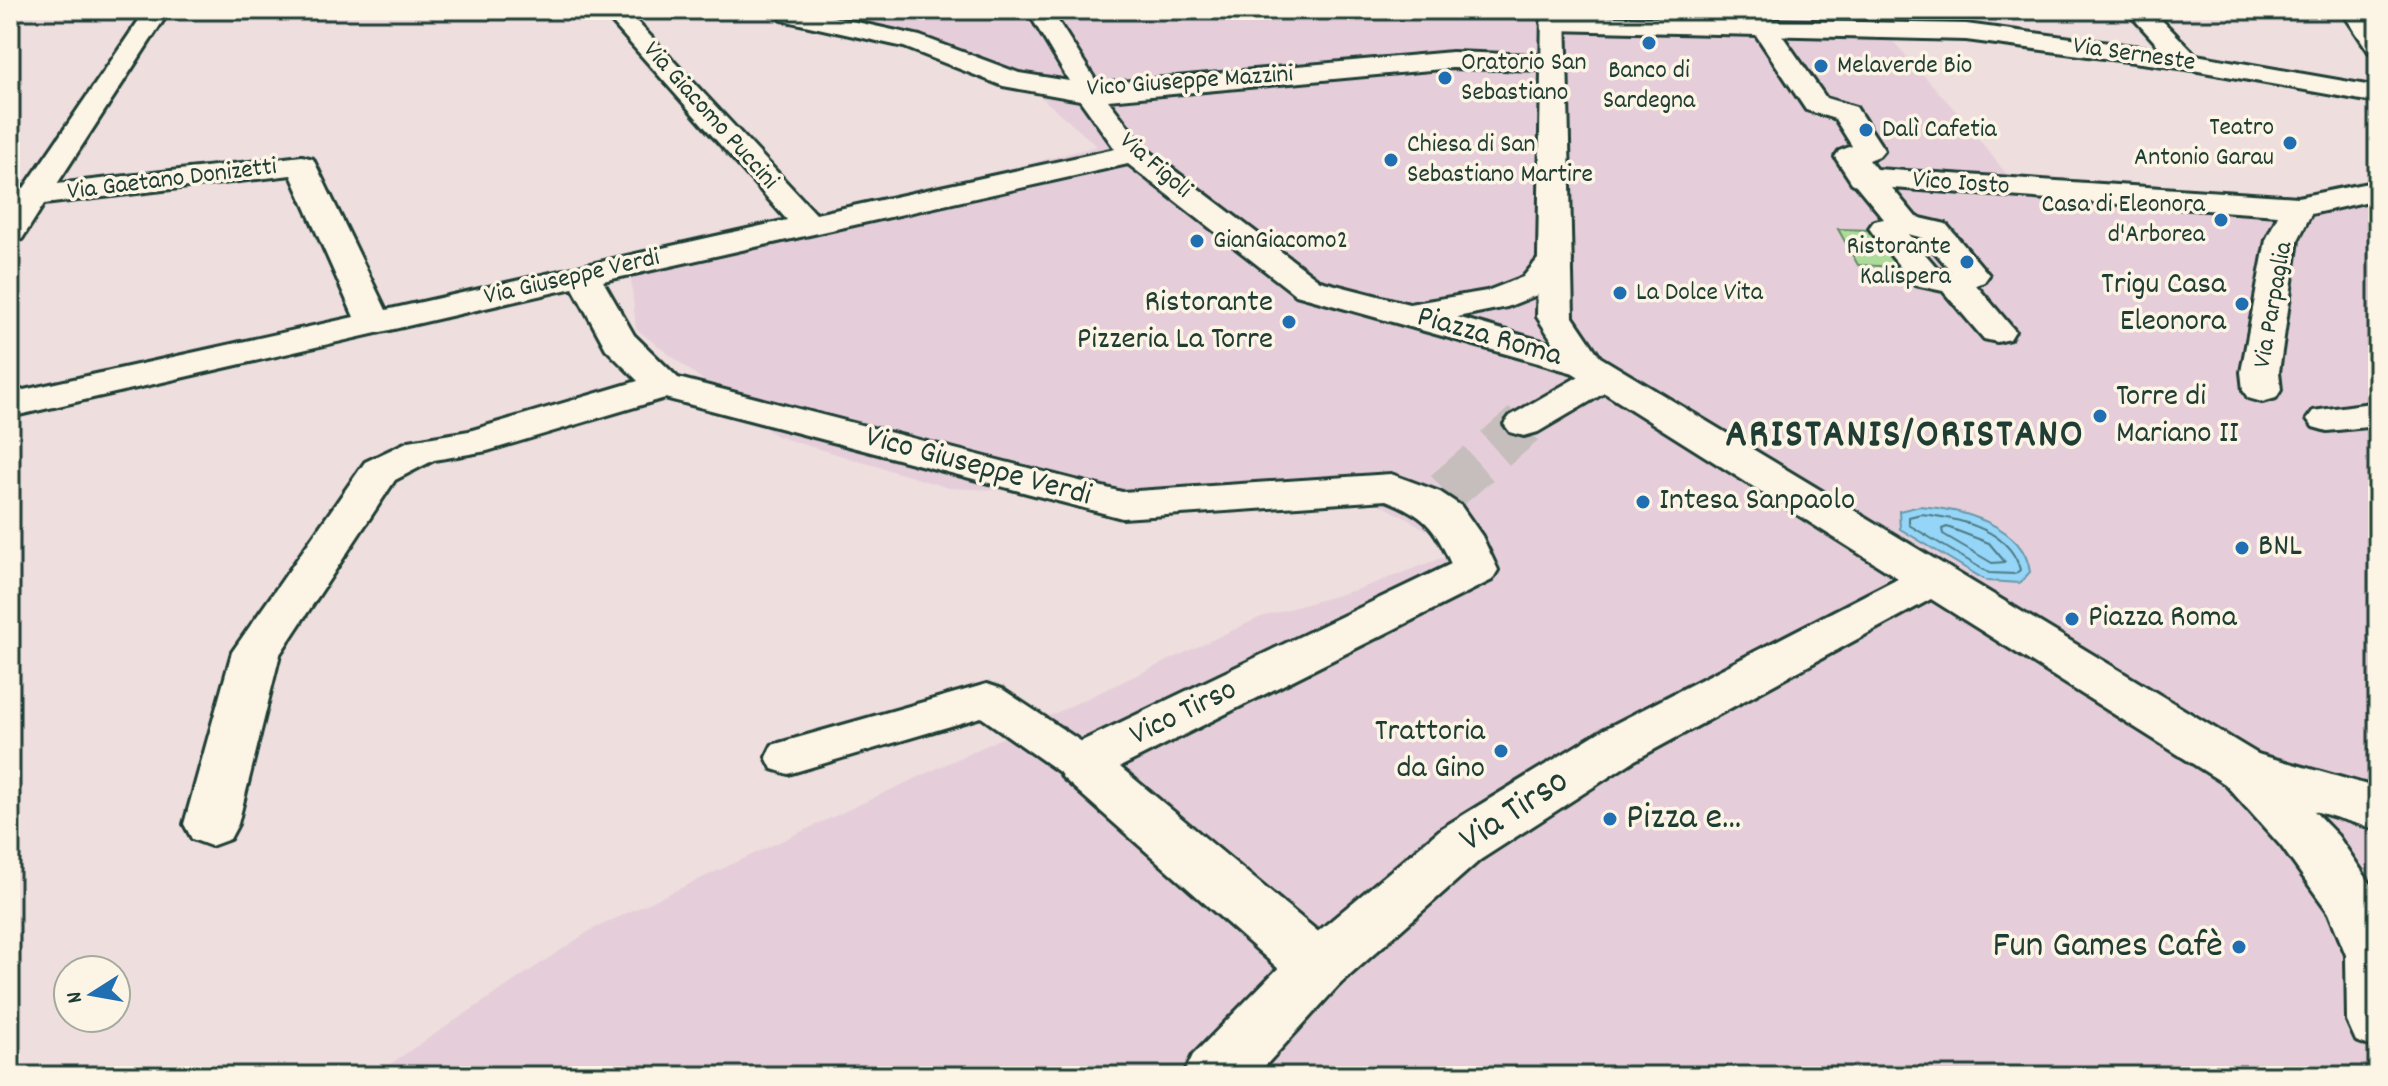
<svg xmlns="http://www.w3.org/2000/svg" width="2388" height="1086" font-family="Dekko,sans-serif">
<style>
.built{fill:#e5ced9}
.green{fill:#addb99;stroke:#668c66;stroke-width:2}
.water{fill:#95d5f7;stroke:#6698a9;stroke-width:2}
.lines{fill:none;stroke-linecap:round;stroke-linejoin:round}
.shore{stroke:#4e7a82;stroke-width:2}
.minor-tunnel{stroke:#c5bebc;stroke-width:44;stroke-dasharray:44 22;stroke-linecap:butt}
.service-casing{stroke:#1f3d34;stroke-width:6}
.pedestrian-casing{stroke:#1f3d34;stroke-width:6}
.minor-casing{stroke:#1f3d34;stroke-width:6}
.tertiary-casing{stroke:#1f3d34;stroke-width:6}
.service{fill:#fcf5e5;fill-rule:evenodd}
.pedestrian{fill:#fcf5e5;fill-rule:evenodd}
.minor{fill:#fcf5e5;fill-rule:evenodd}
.tertiary{fill:#fcf5e5;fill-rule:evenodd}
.poi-dot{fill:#1f6fb2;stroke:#fcf5e5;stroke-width:3}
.labels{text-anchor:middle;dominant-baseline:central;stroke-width:7;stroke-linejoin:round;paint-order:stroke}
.far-street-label{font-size:26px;fill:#1f3d34;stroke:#fcf5e5}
.far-poi-label{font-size:26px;fill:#1f3d34;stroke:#fcf5e5;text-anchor:start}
.poi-label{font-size:32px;fill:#1f3d34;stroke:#fcf5e5;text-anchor:start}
.street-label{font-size:32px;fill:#1f3d34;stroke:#fcf5e5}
.near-street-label{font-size:38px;fill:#1f3d34;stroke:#fcf5e5}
.near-poi-label{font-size:38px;fill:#1f3d34;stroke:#fcf5e5;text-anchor:start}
.district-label{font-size:40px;font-weight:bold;letter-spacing:2px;fill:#1f3d34;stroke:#fcf5e5}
</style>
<rect width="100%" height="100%" fill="#eedede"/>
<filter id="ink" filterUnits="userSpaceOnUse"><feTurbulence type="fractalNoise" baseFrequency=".0125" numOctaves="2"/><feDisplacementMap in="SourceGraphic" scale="16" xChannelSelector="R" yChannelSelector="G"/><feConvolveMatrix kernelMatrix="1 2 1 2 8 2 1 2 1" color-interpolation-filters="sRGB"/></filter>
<g filter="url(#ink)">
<!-- built -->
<path class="built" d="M 852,10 L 1875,10 L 1892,40 L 1962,118 L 2016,186 L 2233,202 L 2378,194 L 2378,1076 L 372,1076 L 591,930 L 1261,617 L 1359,589 L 1463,550 L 1380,504 L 1264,486 L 1136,496 L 949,488 L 776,436 L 636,329 L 630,268 L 1097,146 L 1026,84 L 855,18 Z"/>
<!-- green -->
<path class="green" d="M 1838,229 L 1874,230 L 1898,267 L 1858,265 Z"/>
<!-- water -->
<path class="water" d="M 1920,506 C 1959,509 2024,524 2030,572 L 2020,583 L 1987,581 L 1900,529 L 1899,511 Z"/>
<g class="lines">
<!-- shore -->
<path class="shore" d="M 1921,514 C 1958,518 2010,529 2020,570 L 2015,574 L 1989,573 L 1909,525 L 1909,517 Z
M 1947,527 L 1989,543 L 2005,562 L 1992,563 L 1943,534 L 1942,529 Z"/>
<!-- minor-tunnel -->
<path class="minor-tunnel" d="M 1445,492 L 1524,424"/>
<!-- service casing -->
<g class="service-casing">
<path id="service" d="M 987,684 L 1002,689 L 1097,752 L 1103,764 L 1097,776 L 1081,781 L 1065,776 L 981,717 L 788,774 L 772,769 L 766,757 L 772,745 Z"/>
</g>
<!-- pedestrian casing -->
<g class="pedestrian-casing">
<path id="pedestrian" d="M 1763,18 L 1772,21 L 1826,98 L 1856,107 L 1884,150 L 1879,156 L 1869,160 L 1876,169 L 2298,197 L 2378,181 L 2378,199 L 2311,214 L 2298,240 L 2279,372 L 2281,390 L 2276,398 L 2262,402 L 2248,398 L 2243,390 L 2241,372 L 2266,240 L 2278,215 L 1892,188 L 1916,217 L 1946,224 L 1989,275 L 1984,282 L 1976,285 L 2015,331 L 2010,339 L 1997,342 L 1984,339 L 1943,291 L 1915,285 L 1874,235 L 1869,228 L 1874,221 L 1884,219 L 1856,185 L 1852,183 L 1835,157 L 1839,151 L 1852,146 L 1835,119 L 1806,110 L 1750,26 L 1754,21 ZM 1908,234 L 1923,238 L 1951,271 L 1938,269 Z
M 2378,402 L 2378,426 L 2327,431 L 2313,427 L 2307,419 L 2313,411 Z"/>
</g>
<!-- minor casing -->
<g class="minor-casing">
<path id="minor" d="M 146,10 L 170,10 L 57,184 L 302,156 L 313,159 L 386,310 L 787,220 L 601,10 L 626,10 L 816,214 L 1115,149 L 1080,100 L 1003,86 L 904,47 L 782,20 L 779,15 L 782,10 L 802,10 L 920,36 L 1019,73 L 1069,81 L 1027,10 L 1051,10 L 1098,84 L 1452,52 L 1561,56 L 1565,62 L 1561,68 L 1552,70 L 1452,68 L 1108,100 L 1145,148 L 1320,281 L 1409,304 L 1487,291 L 1523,277 L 1543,253 L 1555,250 L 1567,253 L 1572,260 L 1547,291 L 1507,307 L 1457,317 L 1599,357 L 1604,366 L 1618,369 L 1624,377 L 1618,385 L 1538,432 L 1524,436 L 1510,432 L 1504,424 L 1510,416 L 1581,375 L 1296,295 L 1128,164 L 603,281 L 634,335 L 678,378 L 1122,492 L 1391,474 L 1440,492 L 1461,506 L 1482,536 L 1498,570 L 1492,580 L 1120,767 L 1339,949 L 1348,967 L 1339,985 L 1318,993 L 1297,985 L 1063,778 L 1055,764 L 1063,750 L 1451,564 C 1435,527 1424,515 1386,500 L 1122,518 L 665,398 L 487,451 L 434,460 L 395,480 L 280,654 L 238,824 L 230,839 L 211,846 L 192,839 L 184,824 L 232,652 L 365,462 L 409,441 L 469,431 L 638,381 L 606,349 L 573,288 L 10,417 L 10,393 L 354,317 L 291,175 L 44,204 L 22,239 L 10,242 L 10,190 L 24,188 Z
M 2126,10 L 2152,10 L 2196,55 L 2378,87 L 2378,103 L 2187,69 L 1966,40 L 1553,30 L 1544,28 L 1541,23 L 1544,18 L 1553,16 L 1966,24 L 2162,50 Z
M 2341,10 L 2365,10 L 2378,28 L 2378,55 L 2369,52 Z
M 2243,750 L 2378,788 L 2378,830 L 2225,784 L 2217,770 L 2225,756 Z"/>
</g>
<!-- tertiary casing -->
<g class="tertiary-casing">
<path id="tertiary" d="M 1542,10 L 1566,10 L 1573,317 L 1600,357 L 2261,756 L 2338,836 L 2378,895 L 2378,1049 L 2356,1041 L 2347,1021 L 2346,955 L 2329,913 L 2281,846 L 2225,784 L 1931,599 L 1635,760 L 1480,860 L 1339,985 L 1256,1076 L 1183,1076 L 1193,1055 L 1297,949 L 1442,828 L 1599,732 L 1898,578 L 1573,373 L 1537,317 Z"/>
</g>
<!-- service -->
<use href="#service" class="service"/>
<!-- pedestrian -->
<use href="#pedestrian" class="pedestrian"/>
<!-- minor -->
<use href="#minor" class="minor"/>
<!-- tertiary -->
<use href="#tertiary" class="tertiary"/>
</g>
</g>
<!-- markers -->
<g class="poi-dot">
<circle cx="1649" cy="43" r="8"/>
<circle cx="1821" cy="66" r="8"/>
<circle cx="1445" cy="78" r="8"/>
<circle cx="1866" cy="130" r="8"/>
<circle cx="2290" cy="143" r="8"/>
<circle cx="1391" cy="160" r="8"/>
<circle cx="2221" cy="220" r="8"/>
<circle cx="1197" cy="241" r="8"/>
<circle cx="1967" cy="262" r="8"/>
<circle cx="1620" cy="293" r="8"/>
<circle cx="2242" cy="304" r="8"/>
<circle cx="1289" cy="322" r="8"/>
<circle cx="2100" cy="416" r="8"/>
<circle cx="1643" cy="502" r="8"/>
<circle cx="2242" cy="548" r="8"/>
<circle cx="2072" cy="619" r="8"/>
<circle cx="1501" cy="751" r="8"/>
<circle cx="1610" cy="819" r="8"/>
<circle cx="2239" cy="947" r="8"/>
</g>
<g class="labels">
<!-- far-street labels -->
<g class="far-street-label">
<text transform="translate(2134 55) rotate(8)">Via Serneste</text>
<text transform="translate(1190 82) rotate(-4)">Vico Giuseppe Mazzini</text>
<text transform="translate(710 116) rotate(48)">Via Giacomo Puccini</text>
<text transform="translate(1155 166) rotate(41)">Via Figoli</text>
<text transform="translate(172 180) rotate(-7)">Via Gaetano Donizetti</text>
<text transform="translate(1961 184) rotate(4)">Vico Iosto</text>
<text transform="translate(572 278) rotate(-13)">Via Giuseppe Verdi</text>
<text transform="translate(2274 305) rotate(-80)">Via Parpaglia</text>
</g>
<!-- far-poi labels -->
<g class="far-poi-label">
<text x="1461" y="63">Oratorio San<tspan x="1461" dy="30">Sebastiano</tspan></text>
<text x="1837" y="66">Melaverde Bio</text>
<text x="1649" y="71" text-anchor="middle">Banco di<tspan x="1649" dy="30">Sardegna</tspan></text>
<text x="2274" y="128" text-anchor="end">Teatro<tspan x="2274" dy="30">Antonio Garau</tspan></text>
<text x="1882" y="130">Dalì Cafetia</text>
<text x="1407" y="145">Chiesa di San<tspan x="1407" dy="30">Sebastiano Martire</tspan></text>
<text x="2205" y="205" text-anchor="end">Casa di Eleonora<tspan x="2205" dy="30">d'Arborea</tspan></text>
<text x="1213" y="241">GianGiacomo2</text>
<text x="1951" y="247" text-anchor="end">Ristorante<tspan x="1951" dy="30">Kalispera</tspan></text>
<text x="1636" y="293">La Dolce Vita</text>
</g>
<!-- poi labels -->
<g class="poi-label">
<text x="2226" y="286" text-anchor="end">Trigu Casa<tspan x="2226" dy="37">Eleonora</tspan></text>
<text x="1273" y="304" text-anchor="end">Ristorante<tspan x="1273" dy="37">Pizzeria La Torre</tspan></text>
<text x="2116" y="398">Torre di<tspan x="2116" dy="37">Mariano II</tspan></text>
<text x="1659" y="502">Intesa Sanpaolo</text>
<text x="2258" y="548">BNL</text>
<text x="2088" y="619">Piazza Roma</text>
<text x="1485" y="733" text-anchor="end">Trattoria<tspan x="1485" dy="37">da Gino</tspan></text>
</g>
<!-- street labels -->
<g class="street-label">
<text transform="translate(1489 338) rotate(16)">Piazza Roma</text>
<text transform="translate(978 468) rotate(15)">Vico Giuseppe Verdi</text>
<text transform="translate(1184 714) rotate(-26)">Vico Tirso</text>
</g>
<!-- near-street labels -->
<g class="near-street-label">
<text transform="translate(1515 812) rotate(-33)">Via Tirso</text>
</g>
<!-- near-poi labels -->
<g class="near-poi-label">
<text x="1626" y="819">Pizza e...</text>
<text x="2223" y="947" text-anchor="end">Fun Games Cafè</text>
</g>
<!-- district labels -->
<g class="district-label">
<text x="1905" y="437">ARISTANIS/ORISTANO</text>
</g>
</g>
<!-- margin -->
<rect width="2388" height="1086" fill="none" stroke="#fcf5e5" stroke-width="40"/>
<rect x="20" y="20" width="2348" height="1046" fill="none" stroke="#1f3d34" stroke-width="3" filter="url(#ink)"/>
<!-- north arrow -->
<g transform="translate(92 994) rotate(259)"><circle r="38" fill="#fcf5e5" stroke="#a4ab9e" stroke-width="2"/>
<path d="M0-6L14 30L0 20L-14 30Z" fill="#1f6fb2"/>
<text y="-12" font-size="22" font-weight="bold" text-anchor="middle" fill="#1f3d34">N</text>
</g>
</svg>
